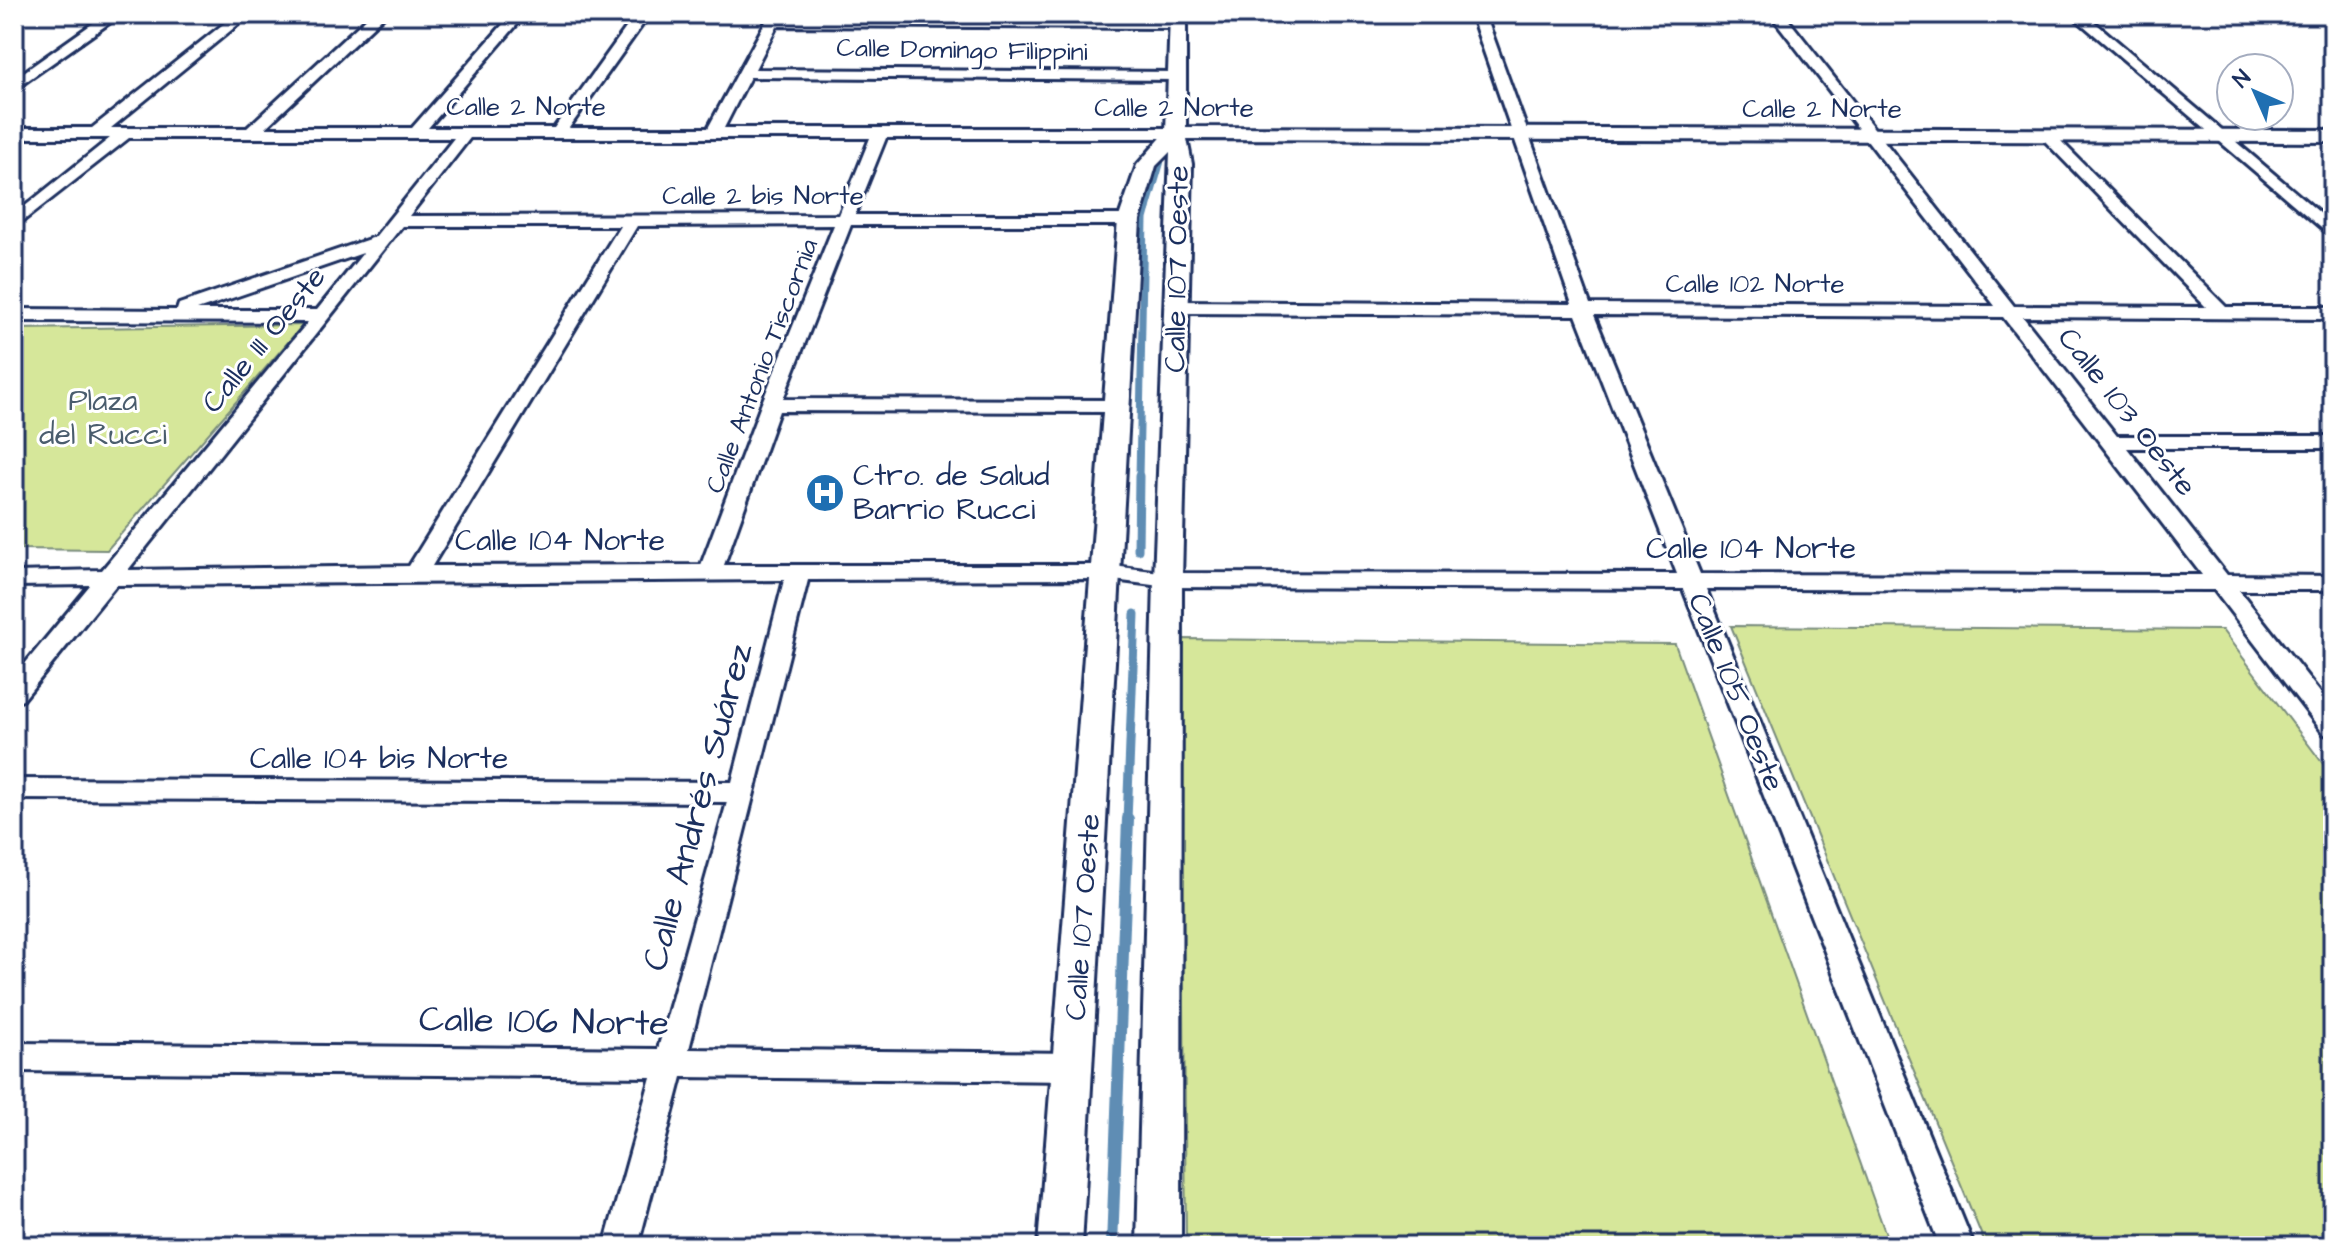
<svg xmlns="http://www.w3.org/2000/svg" width="2347" height="1260" font-family="'Architects Daughter',sans-serif">
<style>
.green{fill:#d6e79a;stroke:#788b7c;stroke-width:2}
.lines{fill:none;stroke-linecap:round;stroke-linejoin:round}
.stream-far3{stroke:#5f8db4;stroke-width:6}
.stream-far2{stroke:#5f8db4;stroke-width:7}
.stream-far1{stroke:#5f8db4;stroke-width:9}
.stream{stroke:#5f8db4;stroke-width:12}
.minor-casing{stroke:#1b2f5e;stroke-width:6}
.tertiary-casing{stroke:#1b2f5e;stroke-width:6}
.minor{fill:#fff;fill-rule:evenodd}
.tertiary{fill:#fff;fill-rule:evenodd}
.labels{text-anchor:middle;dominant-baseline:central;stroke-width:6;stroke-linejoin:round;paint-order:stroke}
.far-street-label{font-size:26px;fill:#1b2f5e;stroke:#fff}
.street-label{font-size:30px;fill:#1b2f5e;stroke:#fff}
.park-label{font-size:30px;fill:#4a5d6d;stroke:#fff}
.poi-label{font-size:30px;fill:#1b2f5e;stroke:#fff;text-anchor:start}
.near-street-label{font-size:36px;fill:#1b2f5e;stroke:#fff}
</style>
<rect width="100%" height="100%" fill="#fff"/>
<filter id="ink" filterUnits="userSpaceOnUse"><feTurbulence type="fractalNoise" baseFrequency=".0125" numOctaves="2"/><feDisplacementMap in="SourceGraphic" scale="16" xChannelSelector="R" yChannelSelector="G"/><feConvolveMatrix kernelMatrix="1 2 1 2 8 2 1 2 1" color-interpolation-filters="sRGB"/></filter>
<g filter="url(#ink)">
<!-- green -->
<path class="green" d="M 303,325 L 107,550 L 14,549 L 14,329 Z
M 1731,626 L 2222,630 L 2333,777 L 2333,1246 L 1986,1246 Z
M 1181,639 L 1675,644 L 1890,1246 L 1186,1246 Z"/>
<g class="lines">
<!-- stream-far3 -->
<path class="stream-far3" d="M 1147,210 L 1161,163"/>
<!-- stream-far2 -->
<path class="stream-far2" d="M 1139,478 L 1144,219 L 1147,208"/>
<!-- stream-far1 -->
<path class="stream-far1" d="M 1138,550 L 1139,476
M 1127,821 L 1135,614"/>
<!-- stream -->
<path class="stream" d="M 1112,1246 L 1128,819"/>
<!-- minor casing -->
<g class="minor-casing">
<path id="minor" d="M 106,14 L 122,14 L 14,90 L 14,79 Z
M 236,14 L 251,14 L 111,128 L 247,128 L 371,14 L 386,14 L 265,128 L 412,128 L 512,14 L 526,14 L 428,128 L 554,128 L 636,14 L 650,14 L 569,128 L 708,128 L 770,14 L 784,14 L 781,18 L 1183,21 L 1183,27 L 1178,28 L 777,26 L 755,69 L 1177,72 L 1184,76 L 1177,80 L 750,77 L 724,128 L 1176,128 L 1184,133 L 1176,138 L 886,138 L 855,215 L 1129,215 L 1137,220 L 1129,225 L 851,225 L 783,399 L 1115,400 L 1125,406 L 1115,412 L 779,411 L 724,565 L 1106,565 L 1168,573 L 1677,574 L 1576,315 L 1177,313 L 1168,307 L 1177,301 L 1572,304 L 1471,14 L 1485,14 L 1590,304 L 1995,306 L 1770,14 L 1784,14 L 2014,306 L 2206,307 L 2043,139 L 2043,133 L 2053,133 L 2226,307 L 2333,307 L 2333,319 L 2023,317 L 2117,436 L 2333,436 L 2333,448 L 2127,448 L 2227,575 L 2333,576 L 2333,590 L 2239,590 L 2333,709 L 2333,736 L 2324,734 L 2214,590 L 1706,589 L 1974,1246 L 1940,1246 L 1683,589 L 1168,587 L 1106,579 L 808,580 L 689,1049 L 1073,1053 L 1084,1057 L 1089,1067 L 1084,1077 L 1073,1081 L 682,1077 L 638,1246 L 604,1246 L 651,1077 L 14,1071 L 14,1043 L 658,1049 L 727,802 L 14,799 L 14,779 L 732,782 L 784,580 L 116,585 L 23,700 L 14,703 L 14,677 L 90,585 L 14,586 L 14,572 L 102,570 L 308,322 L 14,321 L 14,309 L 177,310 L 179,304 L 375,237 L 454,138 L 129,138 L 14,228 L 14,215 L 110,138 L 14,138 L 14,128 L 92,128 ZM 470,138 L 870,138 L 839,215 L 409,216 ZM 834,225 L 761,405 L 701,565 L 432,566 L 637,226 ZM 402,226 L 620,226 L 409,566 L 128,570 ZM 363,253 L 317,310 L 197,310 ZM 1594,315 L 2003,317 L 2202,575 L 1700,574 Z
M 2070,14 L 2085,14 L 2333,224 L 2333,238 Z"/>
</g>
<!-- tertiary casing -->
<g class="tertiary-casing">
<path id="tertiary" d="M 1170,14 L 1186,14 L 1186,127 L 2333,130 L 2333,142 L 1187,139 L 1192,164 L 1182,580 L 1181,1246 L 1137,1246 L 1154,580 L 1170,152 L 1156,166 L 1140,220 L 1082,1246 L 1038,1246 L 1118,220 L 1137,165 L 1166,132 Z"/>
</g>
<!-- minor -->
<use href="#minor" class="minor"/>
<!-- tertiary -->
<use href="#tertiary" class="tertiary"/>
</g>
</g>
<!-- icons -->
<defs>
<g id="hospital-disc" transform="scale(2)"><circle r="9.5" fill="#1f6fb2" stroke="#fff"/><path d="M-5-5h3v3.5h4V-5h3V5h-3V1.5h-4V5h-3Z" fill="#fff"/></g>
</defs>
<g fill-rule="evenodd">
<use href="#hospital-disc" x="825" y="493"/>
</g>
<g class="labels">
<!-- far-street labels -->
<g class="far-street-label">
<text transform="translate(962 50) rotate(1)">Calle Domingo Filippini</text>
<text x="526" y="107">Calle 2 Norte</text>
<text x="1174" y="108">Calle 2 Norte</text>
<text x="1822" y="109">Calle 2 Norte</text>
<text x="763" y="196">Calle 2 bis Norte</text>
<text x="1755" y="284">Calle 102 Norte</text>
<text transform="translate(762 366) rotate(-69)">Calle Antonio Tiscornia</text>
</g>
<!-- street labels -->
<g class="street-label">
<text transform="translate(1177 269) rotate(-89)">Calle 107 Oeste</text>
<text transform="translate(264 340) rotate(-51)">Calle 111 Oeste</text>
<text transform="translate(2127 412) rotate(52)">Calle 103 Oeste</text>
<text x="560" y="541">Calle 104 Norte</text>
<text x="1751" y="549">Calle 104 Norte</text>
<text transform="translate(1736 692) rotate(68)">Calle 105 Oeste</text>
<text x="379" y="759">Calle 104 bis Norte</text>
<text transform="translate(1083 917) rotate(-86)">Calle 107 Oeste</text>
</g>
<!-- park labels -->
<g class="park-label">
<text x="103" y="401">Plaza<tspan x="103" dy="34">del Rucci</tspan></text>
</g>
<!-- poi labels -->
<g class="poi-label">
<text x="853" y="476">Ctro. de Salud<tspan x="853" dy="34">Barrio Rucci</tspan></text>
</g>
<!-- near-street labels -->
<g class="near-street-label">
<text transform="translate(698 807) rotate(-75)">Calle Andrés Suárez</text>
<text transform="translate(544 1022) rotate(1)">Calle 106 Norte</text>
</g>
</g>
<!-- margin -->
<rect width="2347" height="1260" fill="none" stroke="#fff" stroke-width="48"/>
<rect x="24" y="24" width="2299" height="1212" fill="none" stroke="#1b2f5e" stroke-width="3" filter="url(#ink)"/>
<!-- north arrow -->
<g transform="translate(2255 92) rotate(315)"><circle r="38" fill="#ffffff" stroke="#a4acbf" stroke-width="2"/>
<path d="M0-6L14 30L0 20L-14 30Z" fill="#1f6fb2"/>
<text y="-12" font-size="22" font-weight="bold" text-anchor="middle" fill="#1b2f5e">N</text>
</g>
</svg>
